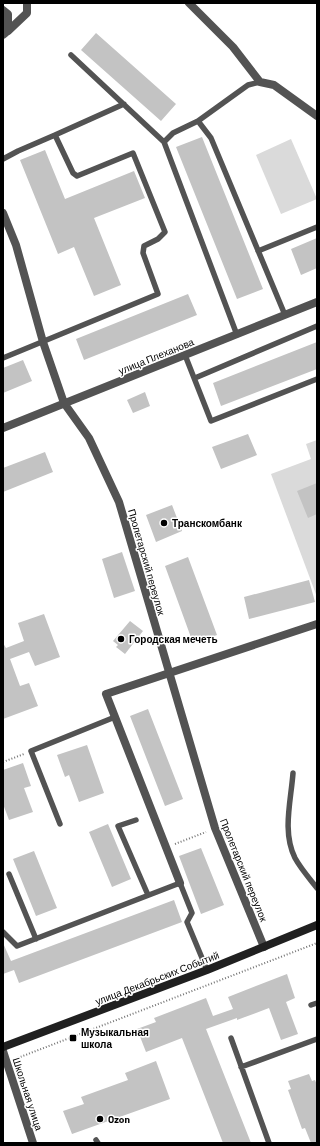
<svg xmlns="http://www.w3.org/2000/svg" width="320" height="1146" font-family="Barlow,sans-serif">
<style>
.green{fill:#dadada}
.building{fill:#c3c3c3}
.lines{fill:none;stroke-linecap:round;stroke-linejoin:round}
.path{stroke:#757575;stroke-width:2;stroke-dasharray:1 2;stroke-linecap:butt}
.lane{stroke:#535353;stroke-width:5.5}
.street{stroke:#535353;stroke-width:8}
.secondary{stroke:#202020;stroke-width:8}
.poi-dot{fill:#000;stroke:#fff;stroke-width:1.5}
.labels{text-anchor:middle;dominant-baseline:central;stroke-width:3;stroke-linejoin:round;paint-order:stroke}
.street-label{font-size:10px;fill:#000;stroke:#fff}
.poi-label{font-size:10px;font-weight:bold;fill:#000;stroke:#fff;text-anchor:start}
</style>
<rect width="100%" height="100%" fill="#fff"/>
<!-- green -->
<path class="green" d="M 291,139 L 317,199 L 281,214 L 256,155 Z
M 317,440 L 317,597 L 271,474 L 311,459 L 306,444 Z"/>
<!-- building -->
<path class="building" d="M 96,33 L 176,104 L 161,121 L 81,50 Z
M 202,137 L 263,289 L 237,299 L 176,147 Z
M 45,150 L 65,199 L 134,171 L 145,198 L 94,218 L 121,285 L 94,296 L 74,247 L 58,254 L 20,160 Z
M 317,238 L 317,268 L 301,275 L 291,249 Z
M 188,294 L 197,315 L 84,360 L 76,339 Z
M 317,342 L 317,369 L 221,406 L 213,383 Z
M 23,360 L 32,381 L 3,393 L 3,368 Z
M 145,392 L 150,406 L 133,413 L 127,400 Z
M 248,434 L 257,455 L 221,469 L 212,447 Z
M 45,452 L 53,472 L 3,492 L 3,468 Z
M 317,483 L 317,514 L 308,518 L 297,491 Z
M 172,505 L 182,531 L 156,542 L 146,515 Z
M 122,552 L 135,591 L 114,598 L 102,559 Z
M 188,557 L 217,635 L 193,643 L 165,566 Z
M 309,580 L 315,602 L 249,619 L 244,597 Z
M 44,614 L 60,657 L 35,666 L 29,652 L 10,659 L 20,686 L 29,683 L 38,706 L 3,719 L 3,643 L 6,648 L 24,641 L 18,623 Z
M 130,621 L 143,631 L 125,654 L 116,647 L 118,645 L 113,641 Z
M 148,709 L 183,799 L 165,806 L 130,716 Z
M 87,745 L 104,793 L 79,802 L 69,775 L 65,777 L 57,755 Z
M 23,763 L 31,786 L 24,788 L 33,812 L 9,820 L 3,804 L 3,770 Z
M 108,824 L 131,879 L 112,887 L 89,832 Z
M 201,848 L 224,905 L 201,914 L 179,856 Z
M 34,851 L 57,908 L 36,916 L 13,859 Z
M 174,900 L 182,922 L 19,983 L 14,970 L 3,974 L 3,943 L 11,961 Z
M 287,974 L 295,998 L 286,1002 L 298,1034 L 281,1040 L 269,1008 L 237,1020 L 237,1018 L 206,1029 L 251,1143 L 223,1143 L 182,1038 L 146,1052 L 137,1029 L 156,1022 L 154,1018 L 206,998 L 213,1016 L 233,1009 L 228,997 Z
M 156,1061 L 170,1099 L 72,1134 L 63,1111 L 84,1104 L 81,1097 L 128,1080 L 125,1073 Z
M 309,1074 L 312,1081 L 315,1080 L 317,1085 L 317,1143 L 311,1143 L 305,1128 L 302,1129 L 288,1090 L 291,1089 L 288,1081 Z"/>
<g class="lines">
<!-- path -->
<path class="path" d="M 3,762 L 24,754
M 175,844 L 206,832
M 15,1059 L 317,943"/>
<!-- lane -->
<path class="lane" d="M 71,55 L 164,142
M 198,121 L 248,85 L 260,82
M 55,135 L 124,104
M 3,159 L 18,151 L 55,135 L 73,173 L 77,176 L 133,153 L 165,232 L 158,239 L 144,246 L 143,253 L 158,294 L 3,358
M 258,251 L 317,227
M 237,335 L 164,142 L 173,133 L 198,121 L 211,138 L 285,315
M 185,355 L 211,421 L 317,379
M 195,378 L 317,326
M 293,773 C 291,801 282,832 295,858 C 301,869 310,879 317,888
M 136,820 L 118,826 L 148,895
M 60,824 L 31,751 L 115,717
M 9,874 L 36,939
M 3,932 L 17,946 L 180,883 L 192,913 L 187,922 L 207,970
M 311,1005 L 317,1003
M 231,1038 L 269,1143
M 241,1067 L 317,1039
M 96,1140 L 98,1143"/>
<!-- street -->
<path class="street" d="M 189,3 L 233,47 L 260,82 L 274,85 L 317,116
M 3,10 L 8,14 L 8,31 L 3,35
M 8,31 L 27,13 L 27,3
M 3,213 L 16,245 L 43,342 L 64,403 L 89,438 L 119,502 L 215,828 L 264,947
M 3,428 L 317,302
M 180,883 L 106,694 L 317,624
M 3,1051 L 33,1143"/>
<!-- secondary -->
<path class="secondary" d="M 3,1047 L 207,970 L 317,925"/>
</g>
<!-- markers -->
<g class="poi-dot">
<circle cx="164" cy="523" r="4"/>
<circle cx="121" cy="639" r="4"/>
<rect x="69" y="1034" width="8" height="8" rx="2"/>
<circle cx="100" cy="1119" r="4"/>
</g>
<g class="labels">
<!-- street labels -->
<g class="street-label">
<text transform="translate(156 356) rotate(-22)">улица Плеханова</text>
<text transform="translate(147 562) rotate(74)">Пролетарский переулок</text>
<text transform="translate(244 870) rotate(68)">Пролетарский переулок</text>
<text transform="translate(157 978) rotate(-21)">улица Декабрьских Событий</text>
<text transform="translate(28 1094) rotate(72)">Школьная улица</text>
</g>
<!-- poi labels -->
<g class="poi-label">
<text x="172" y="523">Транскомбанк</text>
<text x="129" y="639">Городская мечеть</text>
<text x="81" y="1032">Музыкальная<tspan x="81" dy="12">школа</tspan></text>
<text x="108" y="1119">Ozon</text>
</g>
</g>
<!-- border -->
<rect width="320" height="1146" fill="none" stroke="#000000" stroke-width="8"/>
</svg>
